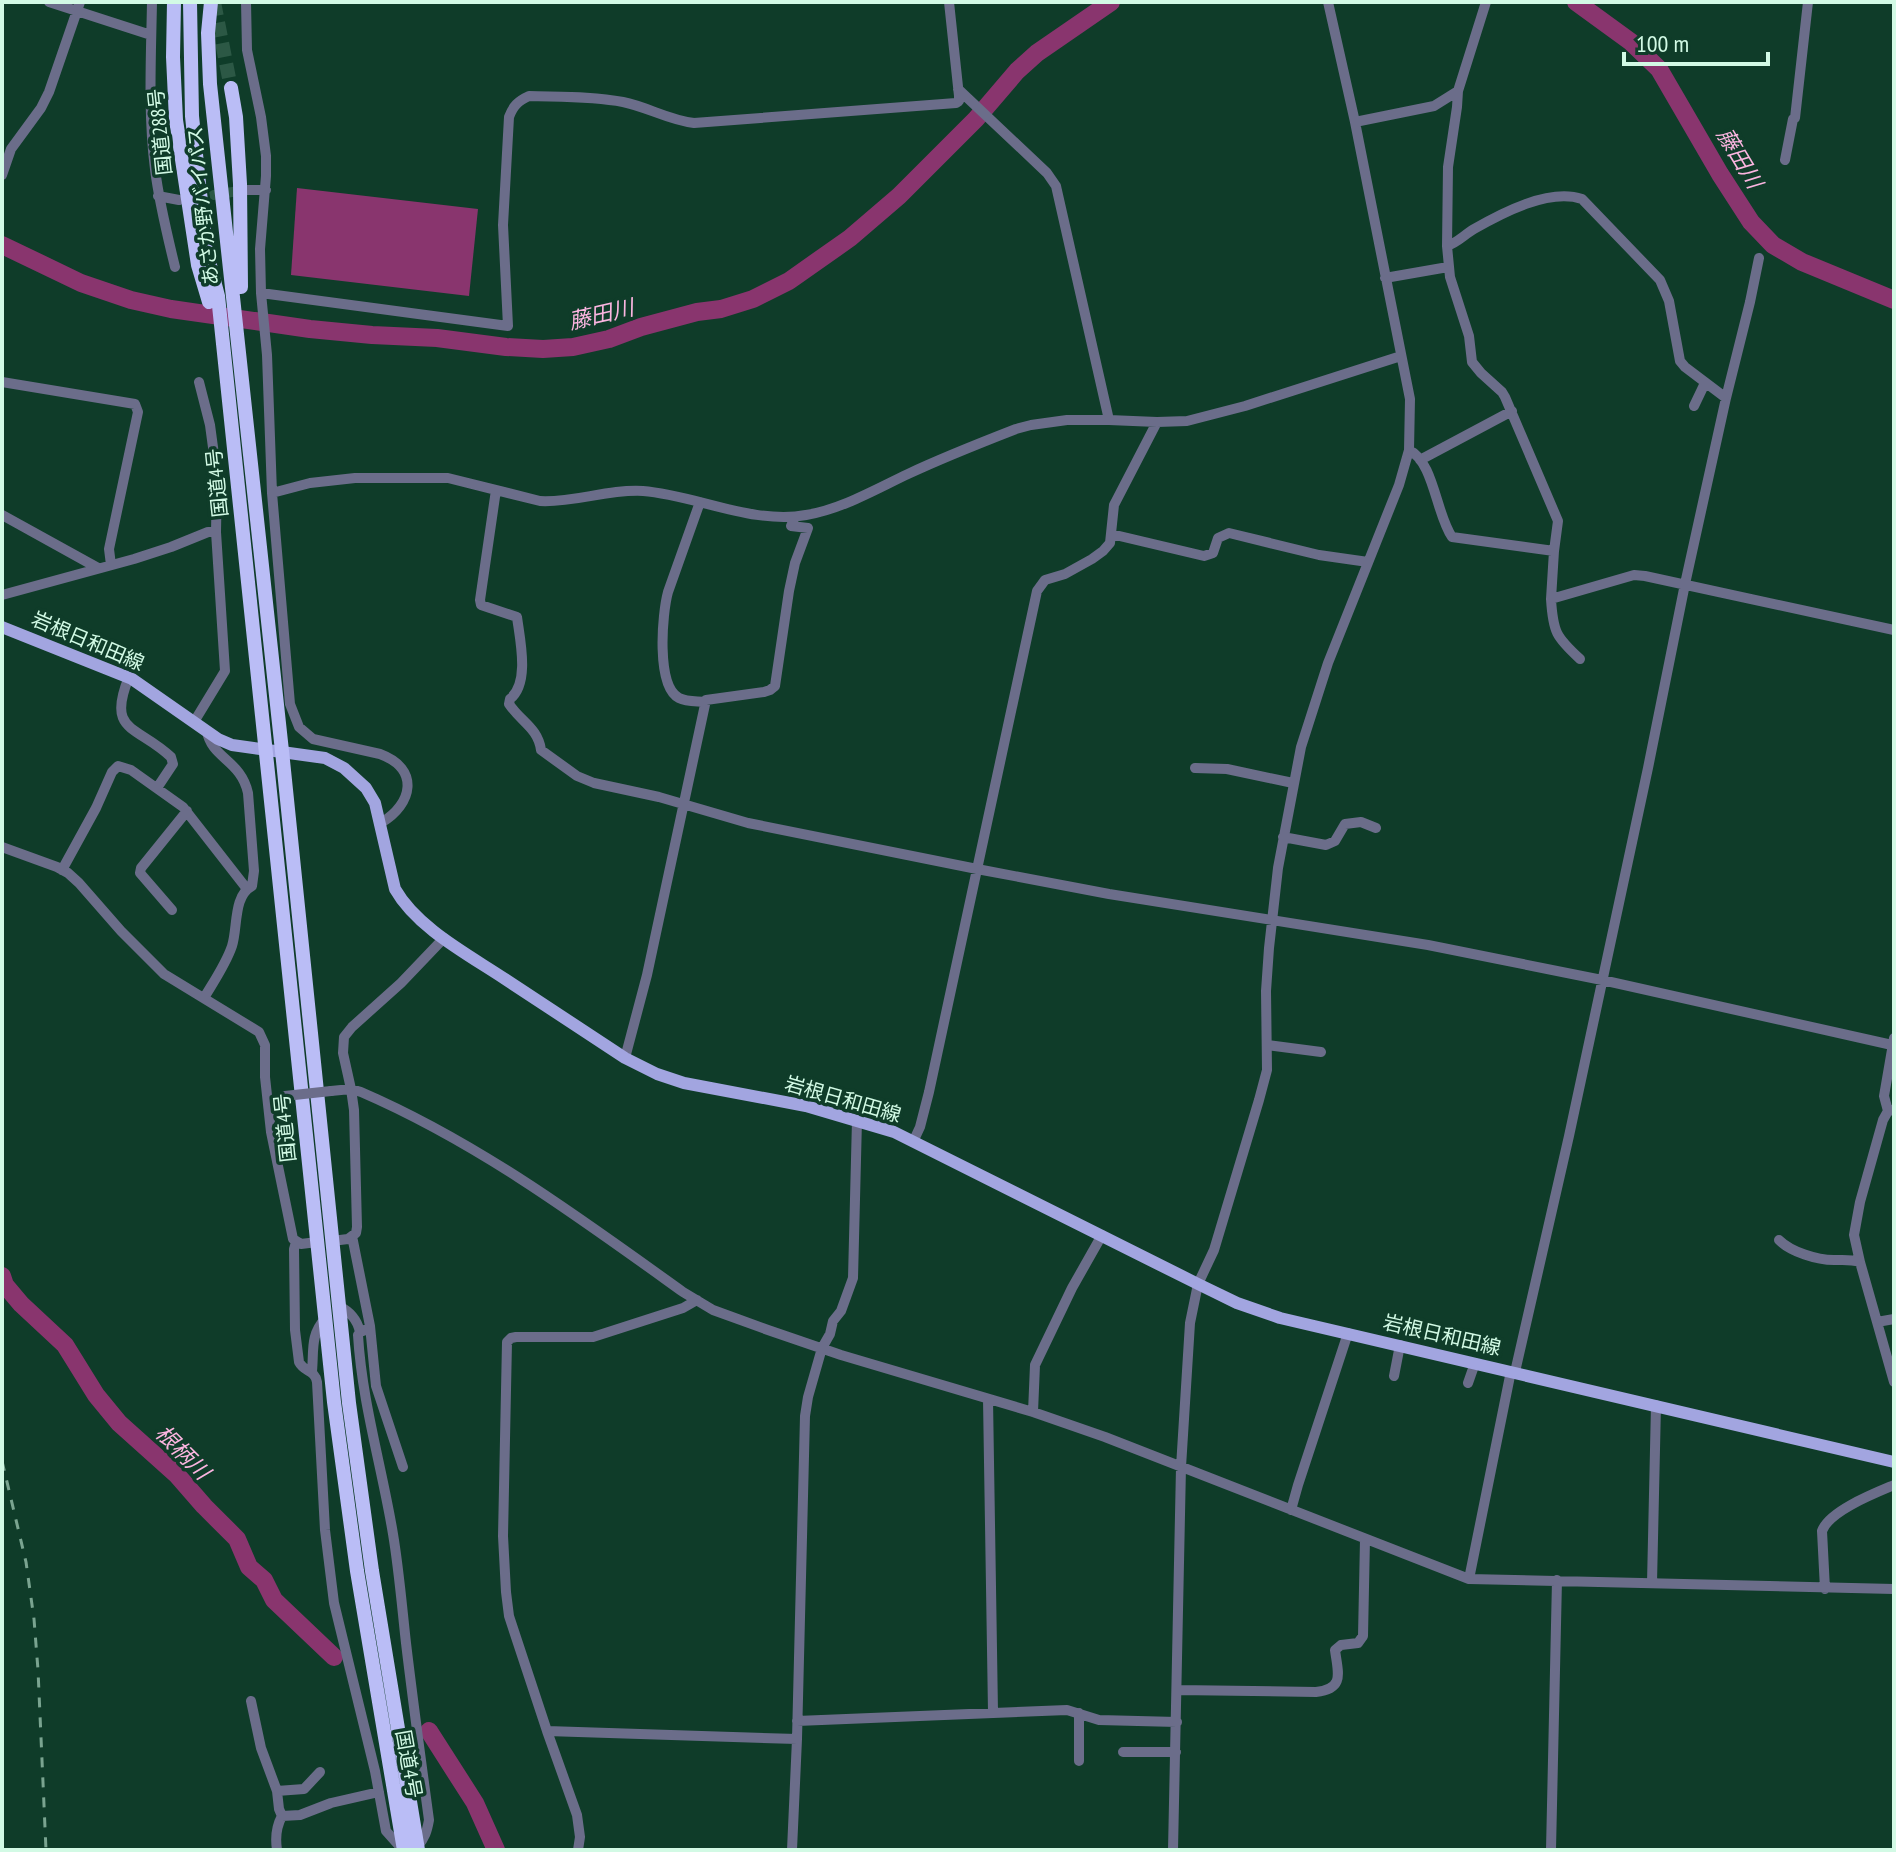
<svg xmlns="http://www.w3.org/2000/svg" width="1896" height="1852" font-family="'PT Sans Narrow','Noto Sans JP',sans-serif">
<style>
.water{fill:#89356e}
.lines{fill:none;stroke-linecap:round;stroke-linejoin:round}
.river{stroke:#89356e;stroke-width:18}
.minor-tunnel{stroke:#2c5845;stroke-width:10;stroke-dasharray:10 5;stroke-linecap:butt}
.highway-tunnel{stroke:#2c5845;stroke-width:14;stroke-dasharray:14 7;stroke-linecap:butt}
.minor{stroke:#6b6d8a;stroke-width:10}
.major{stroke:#a2a5e0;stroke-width:12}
.highway{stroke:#babdf6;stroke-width:14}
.rail{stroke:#7aa490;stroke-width:3;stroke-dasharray:10 10;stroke-linecap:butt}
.minor-bridge{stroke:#6b6d8a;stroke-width:10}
.labels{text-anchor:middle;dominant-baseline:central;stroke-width:7;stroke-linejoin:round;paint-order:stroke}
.street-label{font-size:20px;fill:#d2fae5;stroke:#0f3c29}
.water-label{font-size:22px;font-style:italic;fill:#fbb5e0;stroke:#0f3c29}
</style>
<rect width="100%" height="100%" fill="#0f3c29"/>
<!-- water -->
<path class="water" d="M 297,188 L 478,209 L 469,296 L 291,275 Z"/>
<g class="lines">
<!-- river -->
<path class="river" d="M 1576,2 L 1631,42 L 1659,69 L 1720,174 L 1751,222 L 1773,245 L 1802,262 L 1894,300
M 2,245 L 81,283 L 131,300 L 171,309 L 310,329 L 372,335 L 437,338 L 506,347 L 543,349 L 573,347 L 609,339 L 641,327 L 697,312 L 721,309 L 753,299 L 789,281 L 850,238 L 899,196 L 976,119 L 1017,71 L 1037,53 L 1111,2
M 2,1276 L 5,1285 L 21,1304 L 65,1345 L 96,1395 L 119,1423 L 177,1475 L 204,1506 L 237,1539 L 249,1567 L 264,1580 L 274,1600 L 334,1657
M 429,1731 L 475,1803 L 496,1850"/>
<!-- minor-tunnel -->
<path class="minor-tunnel" d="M 195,198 L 245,190"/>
<!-- highway-tunnel -->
<path class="highway-tunnel" d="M 214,2 L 231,88"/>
<!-- minor -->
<path class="minor" d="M 49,2 L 151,35
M 152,2 C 151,58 148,114 155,169 C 159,202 167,234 175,267
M 246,2 L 247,50 L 261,117 L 266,156 L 266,176 L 260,249 L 261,293 L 267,355 L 272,493 L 290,704 L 299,727 L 313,739 L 380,754 C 420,769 413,804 381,823
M 1486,2 L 1458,91 L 1457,107 L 1448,167 L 1447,246 L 1450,277 L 1469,336 L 1472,362 L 1481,373 L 1502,392 L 1505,397 L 1558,521 L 1554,551 L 1551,599 L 1634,575 L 1645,576 L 1894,630
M 958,89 L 1047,173 L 1056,186 L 1109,420
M 1355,122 L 1434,106 L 1458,91
M 1785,160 L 1793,119 L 1795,118 L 1808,2
M 2,175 L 11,149 L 41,108 L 49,92 L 80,2
M 245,190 L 266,190
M 158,196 L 179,200
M 1447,246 C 1457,243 1464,235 1474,229 C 1502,213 1549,188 1582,199 L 1660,280 L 1669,301 L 1680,361 L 1685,367 L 1726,398
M 1385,278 L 1448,267
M 261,293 L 508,326 L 503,225 L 509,117 C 513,106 518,101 529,96 C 560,97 592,96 623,102 C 648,107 668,120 694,123 L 956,103 L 959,101 L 959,96 L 949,2
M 2,382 L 135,404 L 138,412 L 109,549 L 111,565
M 1694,406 L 1705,383
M 1409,450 C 1434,462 1436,514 1452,537 L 1554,551
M 1420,460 L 1512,411
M 496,490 L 480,600 L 481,605 L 517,617 C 520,640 530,683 510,699 L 509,704 C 521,722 538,728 541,750 L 577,776 L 594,783 L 659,797 L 748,823 L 977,869 L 1109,894 L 1428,945 L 1602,980 L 1892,1045
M 272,493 L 310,483 L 355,478 L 448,478 L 540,501 C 574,503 607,489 643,491 C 695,495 754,525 806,515 C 842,509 876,489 908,474 C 944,457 980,443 1016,429 L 1031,425 L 1067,420 L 1109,420 L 1157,422 L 1187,421 L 1245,406 L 1401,356
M 700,502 L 668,592 C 662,614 656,686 679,698 C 687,702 697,701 705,702
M 2,515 L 98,568
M 1111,534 L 1204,556 L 1213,553 L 1218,538 L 1229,533 L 1319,555 L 1368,562
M 2,595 L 134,559 L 171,547 L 208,532 L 216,532
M 1551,599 C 1553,632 1556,637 1580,659
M 129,677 C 106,733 137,725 171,757 L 173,764 L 157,788
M 194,722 L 225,671 L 216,532 L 217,477 L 210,425 L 199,382
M 1195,768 L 1227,769 L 1293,783
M 1283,837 L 1326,845 L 1335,841 L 1345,824 L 1361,822 L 1376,828
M 2,847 L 57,867 L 68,873 L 79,883 L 121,931 L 164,974 L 259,1032 L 265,1045 L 265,1077 L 271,1132 L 293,1239 L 301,1244 L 317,1242
M 62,870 L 96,808 L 112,772 L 118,766 L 131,770 L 183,807 L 247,889
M 172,910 L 140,873 L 141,868 L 187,811
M 204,998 C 214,981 226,964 232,946 C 238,927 233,896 252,886 L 254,871 L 248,793 C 241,760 211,758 207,731
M 1267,1045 L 1321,1052
M 625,1058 L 647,975 L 706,700 L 764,692 L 770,690 L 775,686 L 789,591 L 795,563 L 808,528 L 791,526 L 795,517
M 331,1091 L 351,1089 L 361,1092 C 477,1142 580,1218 683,1292 L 713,1310 L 768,1330 L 841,1355 L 1033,1412 L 1105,1437 L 1469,1579 L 1894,1589
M 1894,1110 L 1888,1111 L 1883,1120 L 1860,1202 L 1854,1235 L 1860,1262 L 1894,1382
M 1888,1111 L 1884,1096 L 1894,1038
M 913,1142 L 920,1127 L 929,1092 L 1037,591 L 1045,580 L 1065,574 L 1092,559 L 1103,551 L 1110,543 L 1114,505 L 1157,422
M 352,1236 L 370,1326 L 376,1386 L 403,1467
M 1779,1240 C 1791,1252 1817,1260 1834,1260 C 1844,1260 1850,1259 1860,1262
M 332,1241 L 348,1239 L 356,1233 L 357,1227 L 354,1110 L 351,1089 L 343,1053 L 344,1037 L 352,1027 L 401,983 L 444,938
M 296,1242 L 294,1249 L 295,1330 L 299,1362 C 304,1372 315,1370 317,1382 L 325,1530 L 334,1603 L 375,1771 L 386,1831 L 403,1850
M 339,1306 C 350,1312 357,1319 360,1332
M 1877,1322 L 1894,1319
M 370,1328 L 360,1332 L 358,1335 C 362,1403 382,1467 393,1534 C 399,1570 402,1607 406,1643 C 413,1702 421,1761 429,1820 C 427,1831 425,1838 417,1847
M 312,1371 C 314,1351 310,1335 325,1319
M 1515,1372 L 1569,1136 L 1648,768 L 1685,584 L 1726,398 L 1750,302 L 1759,258
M 1394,1376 L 1400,1345
M 1468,1383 L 1475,1363
M 988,1399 L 993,1712
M 1033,1412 L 1035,1365 L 1072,1288 L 1102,1235
M 1291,1510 L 1298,1485 L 1348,1333
M 1469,1579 L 1511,1371
M 1652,1583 L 1656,1405
M 1825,1589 L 1822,1531 C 1829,1511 1875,1493 1894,1485
M 1177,1690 L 1316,1692 C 1345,1689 1338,1673 1335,1650 L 1341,1645 L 1358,1643 L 1363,1636 L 1365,1539
M 251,1701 L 261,1748 L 277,1791 L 279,1809 L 282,1816 C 276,1827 275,1837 277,1850
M 797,1721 L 1067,1710 L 1099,1720 L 1177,1722
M 547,1731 L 797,1739
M 1123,1752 L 1176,1752
M 1079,1761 L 1079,1713
M 277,1791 L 304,1789 L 320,1772
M 282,1816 L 300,1815 L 331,1803 L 379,1792
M 578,1850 L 580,1837 L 577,1815 L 547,1731 L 509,1616 L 506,1592 L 503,1536 L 507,1342 L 511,1338 L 516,1337 L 593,1337 L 683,1308 L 697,1300
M 792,1850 L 797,1739 L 805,1416 L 808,1397 L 822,1348 L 830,1334 L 833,1321 L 841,1311 L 853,1278 L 857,1120
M 1173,1850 L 1181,1467 L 1190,1323 L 1198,1284 L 1214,1250 L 1259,1100 L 1267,1070 L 1266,991 L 1269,948 L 1278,868 L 1301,747 L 1328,663 L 1399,485 L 1409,450 L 1410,399 L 1355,122 L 1328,2
M 1551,1850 L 1557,1580"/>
<!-- major -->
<path class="major" d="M 2,627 L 132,679 L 218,739 L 232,745 L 325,758 L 344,768 L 366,788 L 375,803 L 395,889 C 417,928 469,955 505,979 C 545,1005 585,1032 625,1058 L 657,1074 L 684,1083 L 806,1106 L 894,1132 L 1198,1284 L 1237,1303 L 1280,1318 L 1894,1462"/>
<!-- highway -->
<path class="highway" d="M 174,2 L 173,57 L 176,120 L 198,265 L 209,302
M 190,2 L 192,116 L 206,250 L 218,296 L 334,1402 L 357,1571 L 404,1850
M 211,2 L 208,33 L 210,84 L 282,751 L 349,1403 L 372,1571 L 418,1850
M 231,88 L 236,117 L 240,184 L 241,287"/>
<!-- rail -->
<path class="rail" d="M 2,1461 L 26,1562 L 34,1619 L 38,1670 L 46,1850"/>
<!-- minor-bridge -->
<path class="minor-bridge" d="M 285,1096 L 331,1091"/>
</g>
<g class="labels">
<!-- street labels -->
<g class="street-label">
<text transform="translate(160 132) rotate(-96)">国道288号</text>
<text transform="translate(203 206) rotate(-96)">あさか野バイパス</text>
<text transform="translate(217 483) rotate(-96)">国道4号</text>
<text transform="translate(88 641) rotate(23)">岩根日和田線</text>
<text transform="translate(843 1099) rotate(16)">岩根日和田線</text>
<text transform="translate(285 1128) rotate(-96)">国道4号</text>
<text transform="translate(1442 1335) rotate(13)">岩根日和田線</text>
<text transform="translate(409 1764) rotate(80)">国道4号</text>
</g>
<!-- water labels -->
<g class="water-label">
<text transform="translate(1740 158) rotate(59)">藤田川</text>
<text transform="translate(601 314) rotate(-13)">藤田川</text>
<text transform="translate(183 1452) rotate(45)">根柄川</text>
</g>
</g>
<!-- border -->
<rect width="1896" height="1852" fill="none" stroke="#d2fae5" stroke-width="8"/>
<!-- scale -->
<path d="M1624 52v12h144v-12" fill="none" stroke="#d2fae5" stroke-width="4"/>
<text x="1636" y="52" font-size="24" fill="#d2fae5" stroke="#0f3c29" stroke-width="6" paint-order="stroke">100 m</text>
</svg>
